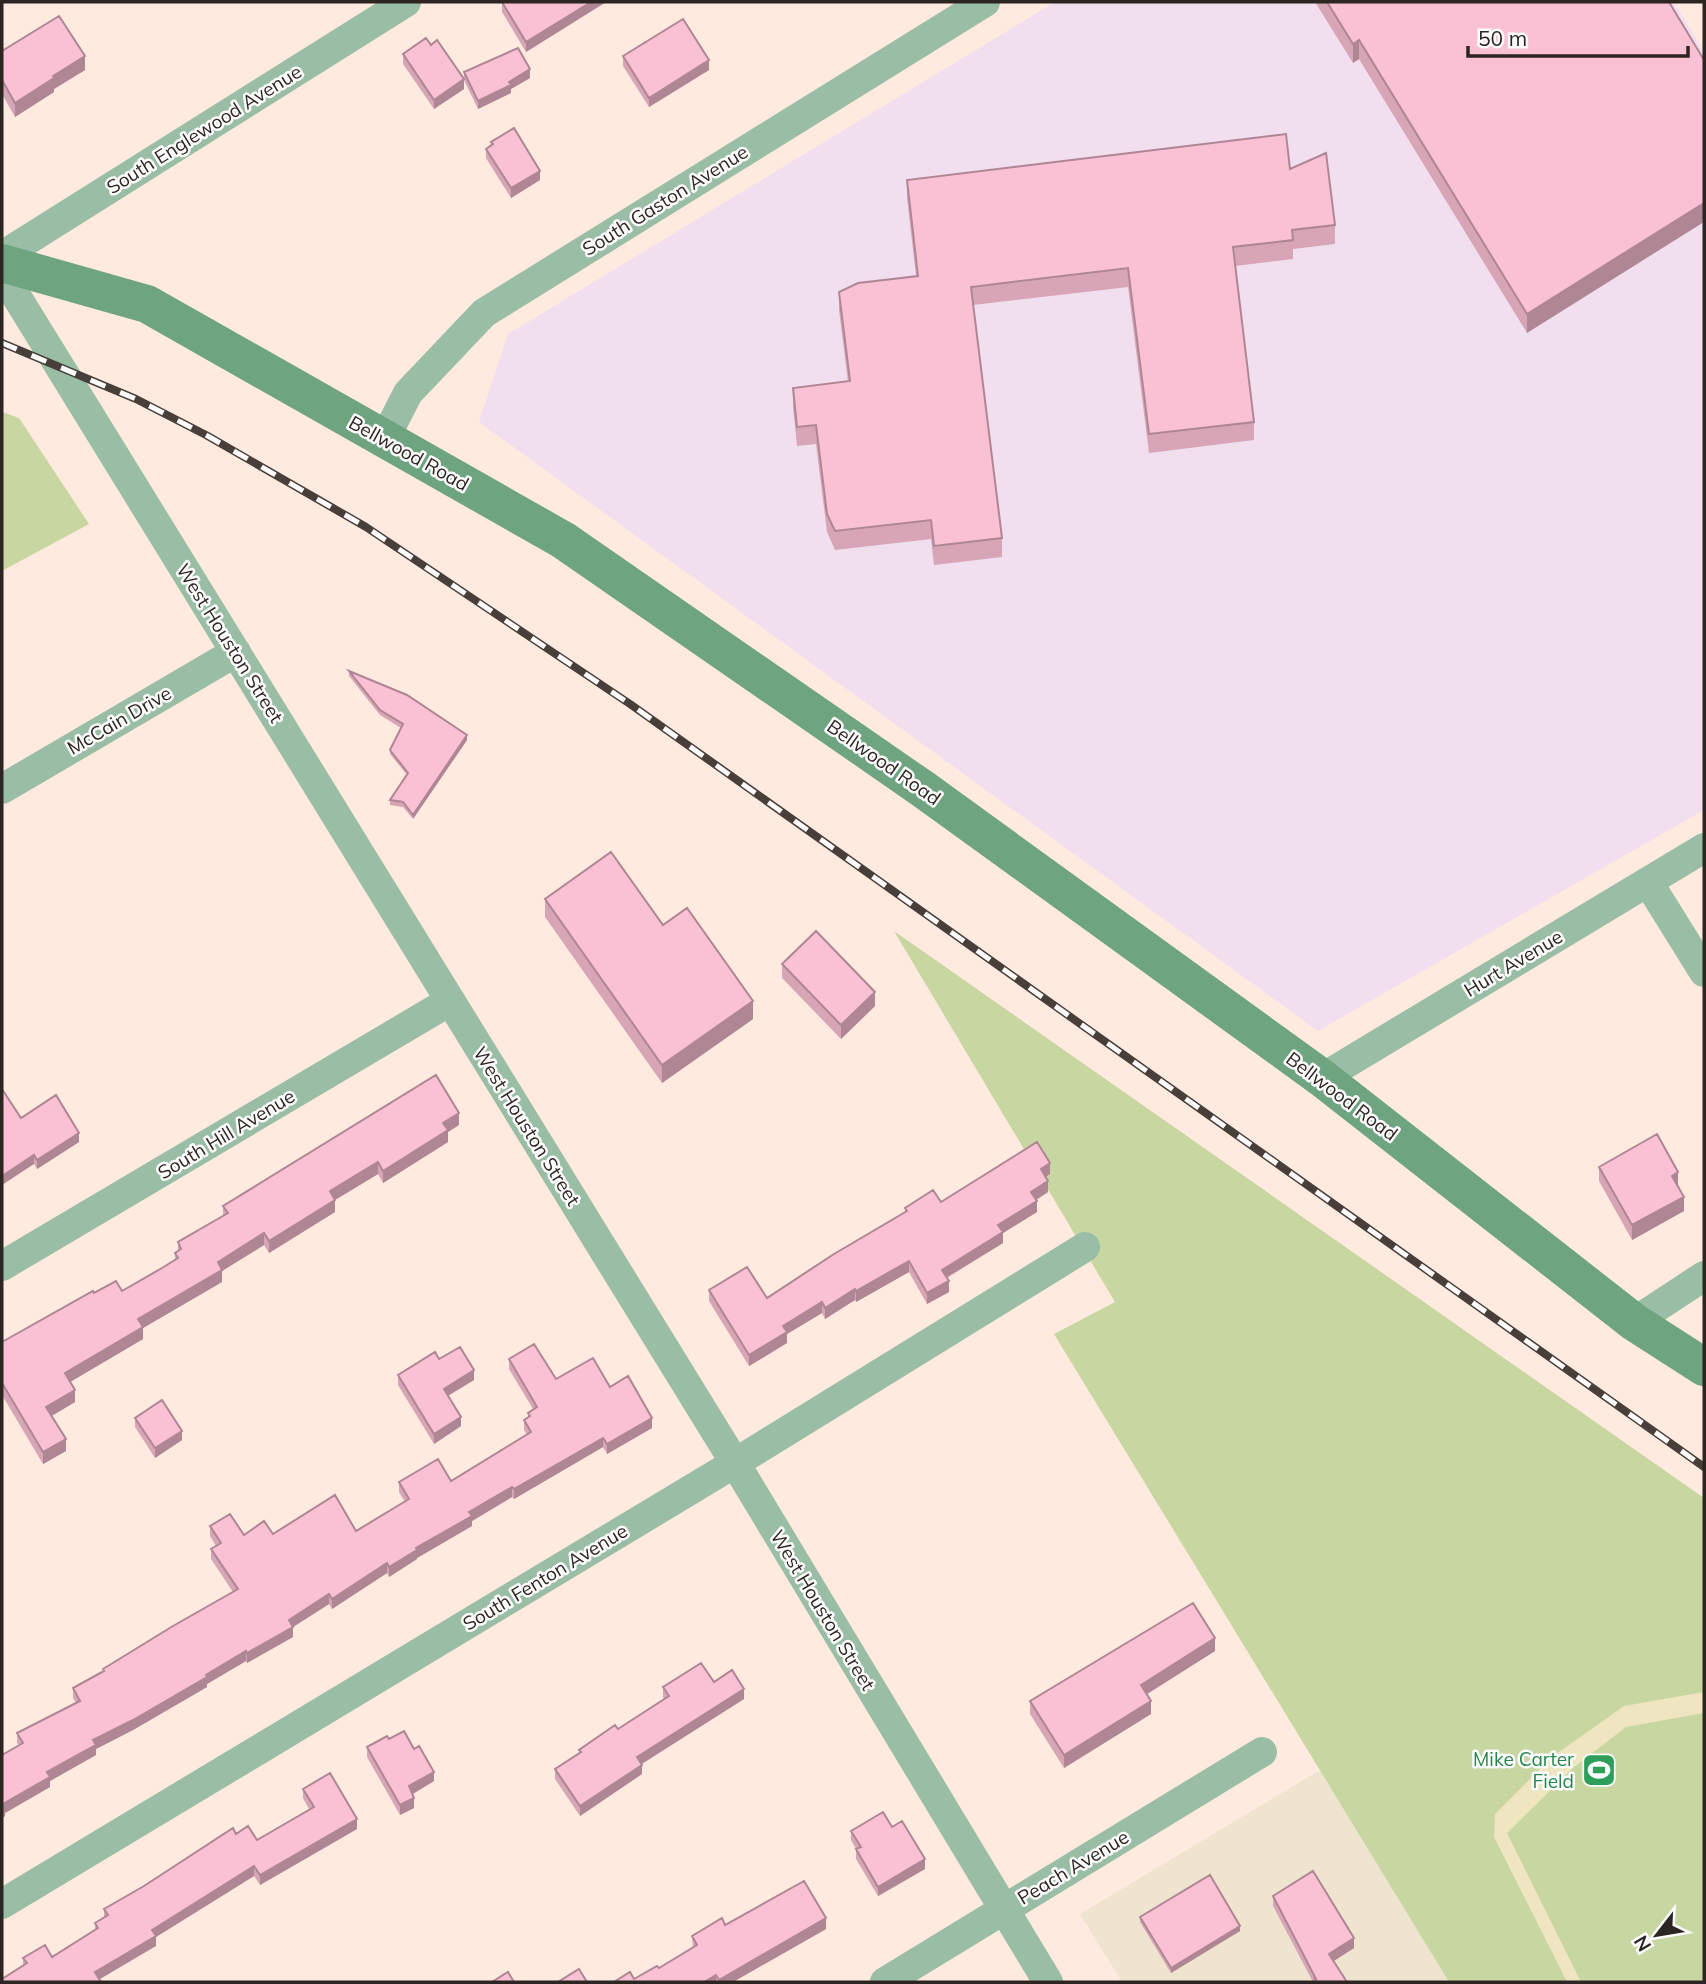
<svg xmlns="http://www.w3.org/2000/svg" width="1706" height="1984" font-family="Mulish,sans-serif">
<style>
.commercial{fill:#eee4cf}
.education{fill:#f1deef}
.green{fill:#c8d6a1}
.sand{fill:#efe5c0}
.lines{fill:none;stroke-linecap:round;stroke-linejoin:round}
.street{stroke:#9abea5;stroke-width:30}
.secondary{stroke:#6ea580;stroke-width:38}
.rail-casing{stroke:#483f3a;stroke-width:8}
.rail{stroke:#fcfcfc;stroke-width:5;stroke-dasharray:16;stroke-linecap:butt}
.wall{fill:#d7a5b5}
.shaded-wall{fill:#af8694}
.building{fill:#fac0d3;stroke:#af8694;stroke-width:2}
.labels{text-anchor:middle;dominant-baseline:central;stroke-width:5;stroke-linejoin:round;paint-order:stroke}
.street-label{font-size:19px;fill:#2d2521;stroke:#fcfcfc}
.leisure-label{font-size:19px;fill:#27864d;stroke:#fcfcfc;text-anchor:end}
</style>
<rect width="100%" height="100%" fill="#ffeadf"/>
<!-- commercial -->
<path class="commercial" d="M 1320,1770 L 1449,1982 L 1122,1982 L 1080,1914 Z"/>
<!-- education -->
<path class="education" d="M 1055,2 L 1674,2 L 1704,52 L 1704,810 L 1318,1031 L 479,422 L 508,334 Z"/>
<!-- green -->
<path class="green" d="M 2,412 L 19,418 L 89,524 L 2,571 Z
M 894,931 L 1704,1498 L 1704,1982 L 1449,1982 L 1054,1334 L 1115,1302 Z"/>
<!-- sand -->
<path class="sand" d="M 1704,1692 L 1704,1713 L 1626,1727 L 1573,1768 L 1507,1833 L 1581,1982 L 1567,1982 L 1494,1837 L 1495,1814 L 1552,1757 L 1624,1706 Z"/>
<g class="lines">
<!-- street -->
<path class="street" d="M 2,256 L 406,2
M 2,273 L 735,1463 L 1048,1982
M 384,440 L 408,393 L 484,313 L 985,2
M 2,789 L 236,652
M 1648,882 L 1704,972
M 1322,1078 L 1704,848
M 2,1266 L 450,1001
M 1634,1322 L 1704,1276
M 2,1904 L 735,1463 L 1085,1247
M 885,1982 L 1262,1752"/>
<!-- secondary -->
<path class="secondary" d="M 2,263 L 147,304 L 563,540 L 923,789 L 1322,1078 L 1634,1322 L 1704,1367"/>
<!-- rail casing -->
<g class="rail-casing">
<path id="rail" d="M 2,343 L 136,399 L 206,435 L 366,527 L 630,704 L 1704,1467"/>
</g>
<!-- rail -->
<use href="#rail" class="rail"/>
</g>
<!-- wall -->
<path class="wall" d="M 502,2 L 606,2 L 526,52 L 502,12 Z
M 1315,2 L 1669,2 L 1527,333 L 1359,59 L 1353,63 Z
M 431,45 L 464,79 L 464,72 L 530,78 L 511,89 L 511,93 L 478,109 L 464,80 L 464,89 L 434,109 L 403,64 L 403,54 Z
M 2,51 L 85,70 L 54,89 L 54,92 L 15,117 L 2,94 Z
M 623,56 L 709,70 L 649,107 L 623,66 Z
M 491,142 L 540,180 L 511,198 L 486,158 L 486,149 L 491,145 Z
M 1290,169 L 1335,225 L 1335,244 L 1293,249 L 1293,259 L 1235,266 L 1254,422 L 1254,440 L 1149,453 L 1128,287 L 973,305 L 1002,538 L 1002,557 L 934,565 L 931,539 L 835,550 L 827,532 L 816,444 L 797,446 L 793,407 L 793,388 L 848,382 L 839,310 L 839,292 L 916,276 L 907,198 L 907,180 Z
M 349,671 L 467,740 L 413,819 L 403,807 L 390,805 L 390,800 L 407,775 L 390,754 L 390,750 L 401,728 L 380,715 L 349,676 Z
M 545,899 L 663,925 L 753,1019 L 662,1083 L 545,917 Z
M 782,964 L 875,1006 L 841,1039 L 782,978 Z
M 21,1118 L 79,1142 L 37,1169 L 34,1164 Z
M 459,1125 L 448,1132 L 448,1142 L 383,1183 L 378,1174 L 335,1200 L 335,1212 L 269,1253 L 264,1245 L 222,1271 L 222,1282 L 143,1328 L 143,1339 L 70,1382 L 75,1402 L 52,1416 L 66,1451 L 43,1464 L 2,1395 L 2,1342 L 94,1293 L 122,1291 L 162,1268 L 175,1260 L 175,1253 L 178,1252 L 178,1242 L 223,1216 L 223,1206 Z
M 1599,1167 L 1678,1186 L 1684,1211 L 1632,1240 L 1599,1181 Z
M 1050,1174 L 1046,1177 L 1048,1192 L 1036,1200 L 1037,1212 L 1003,1233 L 1003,1243 L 947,1278 L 949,1292 L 927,1304 L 909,1272 L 856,1302 L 855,1300 L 825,1319 L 822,1313 L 787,1334 L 787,1343 L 749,1366 L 709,1301 L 709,1290 L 767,1298 L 905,1212 L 905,1208 L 941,1202 Z
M 439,1359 L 474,1380 L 448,1396 L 461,1426 L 434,1444 L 398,1385 L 398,1375 Z
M 509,1359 L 556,1379 L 610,1387 L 652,1428 L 607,1454 L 603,1447 L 514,1499 L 512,1497 L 472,1521 L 472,1526 L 417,1558 L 417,1559 L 389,1577 L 387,1573 L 332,1609 L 329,1604 L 293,1627 L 293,1637 L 247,1663 L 246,1661 L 207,1684 L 207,1687 L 133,1730 L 96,1749 L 96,1755 L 50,1781 L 50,1787 L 5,1813 L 5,1816 L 2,1818 L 2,1755 L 19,1745 L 17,1743 L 17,1733 L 76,1703 L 73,1698 L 73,1688 L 103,1672 L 103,1669 L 233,1592 L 211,1559 L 211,1549 L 216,1546 L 210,1536 L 210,1526 L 244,1535 L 356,1531 L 405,1502 L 399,1492 L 399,1482 L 451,1481 L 527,1435 L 524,1430 L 524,1420 L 528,1418 L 528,1413 L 533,1409 L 509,1369 Z
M 135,1418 L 182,1440 L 155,1458 L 135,1427 Z
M 1215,1651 L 1146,1694 L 1151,1714 L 1064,1768 L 1030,1714 L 1030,1701 Z
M 714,1682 L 744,1699 L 641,1764 L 642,1774 L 580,1816 L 555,1779 L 555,1769 L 579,1753 L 579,1750 L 618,1729 L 664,1699 L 663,1697 L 663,1687 Z
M 389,1739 L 434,1781 L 413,1794 L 414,1808 L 400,1815 L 367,1757 L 367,1747 Z
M 303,1789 L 357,1829 L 260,1885 L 254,1876 L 156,1937 L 156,1946 L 23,1965 L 23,1958 L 52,1957 L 95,1930 L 95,1923 L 104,1917 L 104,1909 L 236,1834 L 257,1840 L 309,1809 L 303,1798 Z
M 892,1827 L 925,1869 L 878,1896 L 856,1859 L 856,1849 L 851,1840 L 851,1831 Z
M 1273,1896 L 1354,1948 L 1334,1961 L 1347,1982 L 1313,1982 L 1273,1906 Z
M 1140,1917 L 1240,1931 L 1171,1973 L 1140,1922 Z
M 725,1925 L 826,1929 L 733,1982 L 614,1982 L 634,1979 L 659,1968 L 693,1948 L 692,1936 Z"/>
<!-- shaded-wall -->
<path class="shaded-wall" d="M 591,2 L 606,2 L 526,52 L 526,42 Z
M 1359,40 L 1359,59 L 1353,63 L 1353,44 Z
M 85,56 L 85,70 L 54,89 L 54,92 L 15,117 L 15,103 L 53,76 Z
M 709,60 L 709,70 L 649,107 L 649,98 Z
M 530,69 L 530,78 L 511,89 L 511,93 L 478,109 L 478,101 Z
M 464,79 L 464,89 L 434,109 L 434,100 Z
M 540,171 L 540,180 L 511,198 L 511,188 Z
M 1704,203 L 1704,222 L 1527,333 L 1527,314 Z
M 467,735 L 467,740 L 413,819 L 413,815 Z
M 875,992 L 875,1006 L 841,1039 L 841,1025 Z
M 753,1001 L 753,1019 L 662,1083 L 662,1065 Z
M 459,1113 L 459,1125 L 448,1132 L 448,1142 L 383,1183 L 383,1171 L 443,1123 Z
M 79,1133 L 79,1142 L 37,1169 L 37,1160 Z
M 34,1155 L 34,1164 L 2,1185 L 2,1176 Z
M 378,1162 L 378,1174 L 335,1200 L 335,1212 L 269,1253 L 269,1241 L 330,1191 Z
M 1050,1163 L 1050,1174 L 1041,1180 L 1041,1169 Z
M 1678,1172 L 1678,1186 L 1672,1176 Z
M 1048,1181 L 1048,1192 L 1031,1203 L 1031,1192 Z
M 1684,1197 L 1684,1211 L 1632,1240 L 1632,1225 Z
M 1037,1201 L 1037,1212 L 1003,1233 L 1003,1243 L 942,1280 L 942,1270 L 998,1225 Z
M 264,1233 L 264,1245 L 222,1271 L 222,1282 L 143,1328 L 143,1339 L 65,1385 L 65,1373 L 138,1319 L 218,1262 Z
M 909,1261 L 909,1272 L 856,1302 L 856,1291 Z
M 949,1281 L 949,1292 L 927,1304 L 927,1293 Z
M 855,1289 L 855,1300 L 825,1319 L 825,1308 Z
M 822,1302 L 822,1313 L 787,1334 L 787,1343 L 749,1366 L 749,1355 L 783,1326 Z
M 474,1370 L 474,1380 L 444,1398 L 444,1389 Z
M 75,1390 L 75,1402 L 46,1419 L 46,1407 Z
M 461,1417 L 461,1426 L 434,1444 L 434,1434 Z
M 652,1418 L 652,1428 L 607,1454 L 607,1444 Z
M 182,1431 L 182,1440 L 155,1458 L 155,1448 Z
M 603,1438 L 603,1447 L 514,1499 L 514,1489 Z
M 66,1439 L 66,1451 L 43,1464 L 43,1452 Z
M 512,1487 L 512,1497 L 472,1521 L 472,1526 L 417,1558 L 417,1559 L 389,1577 L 389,1567 L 469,1512 Z
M 387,1563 L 387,1573 L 332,1609 L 332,1599 Z
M 329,1594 L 329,1604 L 293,1627 L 293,1637 L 247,1663 L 247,1653 L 289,1620 Z
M 1215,1638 L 1215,1651 L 1141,1698 L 1141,1685 Z
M 246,1651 L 246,1661 L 207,1684 L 207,1687 L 133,1730 L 96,1749 L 96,1755 L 50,1781 L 50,1787 L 5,1813 L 5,1816 L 2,1818 L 2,1808 L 3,1804 L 93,1740 Z
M 744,1689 L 744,1699 L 637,1767 L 637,1757 Z
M 1151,1701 L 1151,1714 L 1064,1768 L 1064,1755 Z
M 642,1765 L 642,1774 L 580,1816 L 580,1806 Z
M 434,1772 L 434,1781 L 409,1796 L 409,1786 Z
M 414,1798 L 414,1808 L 400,1815 L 400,1805 Z
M 357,1819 L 357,1829 L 260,1885 L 260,1875 Z
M 925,1859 L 925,1869 L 878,1896 L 878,1887 Z
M 254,1866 L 254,1876 L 156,1937 L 156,1946 L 95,1982 L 95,1972 L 152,1930 Z
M 826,1918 L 826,1929 L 733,1982 L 719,1982 L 719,1980 Z
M 1240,1926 L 1240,1931 L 1171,1973 L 1171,1968 Z
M 1354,1938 L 1354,1948 L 1329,1964 L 1329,1954 Z
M 716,1975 L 716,1982 L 704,1982 Z"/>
<!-- building -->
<path class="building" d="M 502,2 L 591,2 L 526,42 Z
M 1327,2 L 1669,2 L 1704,60 L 1704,203 L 1527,314 L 1359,40 L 1353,44 Z
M 59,16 L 85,56 L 53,76 L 54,78 L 15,103 L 2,80 L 2,51 Z
M 683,19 L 709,60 L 649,98 L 623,56 Z
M 426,38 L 431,45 L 437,40 L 464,79 L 434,100 L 403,54 Z
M 518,48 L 530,69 L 509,82 L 511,85 L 478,101 L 464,72 Z
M 514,128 L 540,171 L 511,188 L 486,149 L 493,144 L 491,142 Z
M 1286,134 L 1290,169 L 1326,153 L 1335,225 L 1292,230 L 1293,240 L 1233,247 L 1254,422 L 1149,434 L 1128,268 L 971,287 L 1002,538 L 934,546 L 931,520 L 835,531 L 827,514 L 816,425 L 797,427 L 793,388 L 850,381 L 839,292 L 858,283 L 918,276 L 907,180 Z
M 349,671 L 407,695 L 467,735 L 413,815 L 403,802 L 390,800 L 408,773 L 390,750 L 403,724 L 380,710 Z
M 611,852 L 663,925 L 687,908 L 753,1001 L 662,1065 L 545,899 Z
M 816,931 L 875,992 L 841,1025 L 782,964 Z
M 436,1075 L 459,1113 L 443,1123 L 448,1130 L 383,1171 L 378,1162 L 330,1191 L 335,1200 L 269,1241 L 264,1233 L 218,1262 L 222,1270 L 138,1319 L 143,1327 L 65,1373 L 75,1390 L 46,1407 L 66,1439 L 43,1452 L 2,1383 L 2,1342 L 93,1291 L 94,1293 L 116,1281 L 122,1291 L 162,1268 L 178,1258 L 175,1253 L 181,1249 L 178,1242 L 228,1213 L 223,1206 Z
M 2,1089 L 21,1118 L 56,1095 L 79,1133 L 37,1160 L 34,1155 L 2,1176 Z
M 1657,1134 L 1678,1172 L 1672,1176 L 1684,1197 L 1632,1225 L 1599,1167 Z
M 1037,1142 L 1050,1163 L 1041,1169 L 1048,1181 L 1031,1192 L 1037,1201 L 998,1225 L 1003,1232 L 942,1270 L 949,1281 L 927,1293 L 909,1261 L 856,1291 L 855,1289 L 825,1308 L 822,1302 L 783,1326 L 787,1332 L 749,1355 L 709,1290 L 747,1267 L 767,1298 L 834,1254 L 907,1211 L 905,1208 L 933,1190 L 941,1202 Z
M 534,1344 L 556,1379 L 593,1358 L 610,1387 L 628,1376 L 652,1418 L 607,1444 L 603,1438 L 514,1489 L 512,1487 L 469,1512 L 472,1516 L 416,1548 L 417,1550 L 389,1567 L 387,1563 L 332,1599 L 329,1594 L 289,1620 L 293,1627 L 247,1653 L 246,1651 L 206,1675 L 207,1677 L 133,1720 L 93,1740 L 96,1745 L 47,1772 L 50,1777 L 3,1804 L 5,1806 L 2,1808 L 2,1755 L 23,1743 L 17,1733 L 80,1701 L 73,1688 L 104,1671 L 103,1669 L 173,1626 L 238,1589 L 211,1549 L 221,1543 L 210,1526 L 230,1514 L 244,1535 L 264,1521 L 273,1534 L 335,1495 L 356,1531 L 409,1499 L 399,1482 L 438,1459 L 451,1481 L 531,1432 L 524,1420 L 530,1416 L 528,1413 L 537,1407 L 509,1359 Z
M 460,1347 L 474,1370 L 444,1389 L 461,1417 L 434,1434 L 398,1375 L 435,1352 L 439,1359 Z
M 162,1400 L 182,1431 L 155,1448 L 135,1418 Z
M 1193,1603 L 1215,1638 L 1141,1685 L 1151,1701 L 1064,1755 L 1030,1701 Z
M 701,1663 L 714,1682 L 732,1670 L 744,1689 L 637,1757 L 642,1765 L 580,1806 L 555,1769 L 581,1752 L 579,1750 L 615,1725 L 618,1729 L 669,1696 L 663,1687 Z
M 404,1731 L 414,1749 L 419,1746 L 434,1772 L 409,1786 L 414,1798 L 400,1805 L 367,1747 L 387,1736 L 389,1739 Z
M 330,1773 L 357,1819 L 260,1875 L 254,1866 L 152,1930 L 156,1936 L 95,1972 L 101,1982 L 2,1982 L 2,1979 L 27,1963 L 23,1958 L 45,1945 L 52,1957 L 98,1928 L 95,1923 L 108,1915 L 104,1909 L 144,1886 L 233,1828 L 236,1834 L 248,1826 L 257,1840 L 314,1807 L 303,1789 Z
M 883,1812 L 892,1827 L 902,1821 L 925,1859 L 878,1887 L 856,1849 L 861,1847 L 851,1831 Z
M 1313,1871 L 1354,1938 L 1329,1954 L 1347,1982 L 1316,1982 L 1315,1979 L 1316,1979 L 1273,1896 Z
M 1210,1875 L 1240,1926 L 1171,1968 L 1140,1917 Z
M 804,1881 L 826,1918 L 719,1980 L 716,1975 L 704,1982 L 614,1982 L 630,1972 L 634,1979 L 657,1966 L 659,1968 L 697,1945 L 692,1936 L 722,1918 L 725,1925 Z
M 579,1969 L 587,1982 L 558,1982 Z
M 508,1972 L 514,1982 L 492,1982 Z"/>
<!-- icons -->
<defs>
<g id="stadium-square" transform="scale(1.75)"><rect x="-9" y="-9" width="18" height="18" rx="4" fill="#2e9e5b" stroke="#fcfcfc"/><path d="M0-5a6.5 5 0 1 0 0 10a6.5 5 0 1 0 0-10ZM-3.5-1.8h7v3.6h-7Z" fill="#fff"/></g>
</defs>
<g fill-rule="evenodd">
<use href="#stadium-square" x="1599" y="1770"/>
</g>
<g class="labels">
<!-- street labels -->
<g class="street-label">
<text transform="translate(204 129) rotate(-32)">South Englewood Avenue</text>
<text transform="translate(665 200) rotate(-32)">South Gaston Avenue</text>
<text transform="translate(409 453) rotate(29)">Bellwood Road</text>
<text transform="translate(230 643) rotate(58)">West Houston Street</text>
<text transform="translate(119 720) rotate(-30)">McCain Drive</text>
<text transform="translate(884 762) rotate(35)">Bellwood Road</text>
<text transform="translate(1513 963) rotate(-31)">Hurt Avenue</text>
<text transform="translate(1342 1096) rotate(37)">Bellwood Road</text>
<text transform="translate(527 1126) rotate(58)">West Houston Street</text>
<text transform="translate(226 1134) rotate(-31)">South Hill Avenue</text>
<text transform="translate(545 1577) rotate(-31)">South Fenton Avenue</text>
<text transform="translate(823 1610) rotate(59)">West Houston Street</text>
<text transform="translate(1073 1867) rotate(-31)">Peach Avenue</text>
</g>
<!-- leisure labels -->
<g class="leisure-label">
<text x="1574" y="1759">Mike Carter<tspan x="1574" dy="22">Field</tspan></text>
</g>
</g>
<!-- border -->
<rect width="1706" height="1984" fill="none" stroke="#2d2521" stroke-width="7"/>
<!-- north arrow -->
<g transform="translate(1657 1935) rotate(239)" stroke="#fcfcfc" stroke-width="5" paint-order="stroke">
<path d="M0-5L12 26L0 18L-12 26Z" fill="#2d2521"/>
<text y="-10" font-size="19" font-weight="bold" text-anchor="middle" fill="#2d2521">N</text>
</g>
<!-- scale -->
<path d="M1468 46v10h220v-10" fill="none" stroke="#2d2521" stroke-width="3.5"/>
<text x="1478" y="46" font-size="21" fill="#2d2521" stroke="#fcfcfc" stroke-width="5" paint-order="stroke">50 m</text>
</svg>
